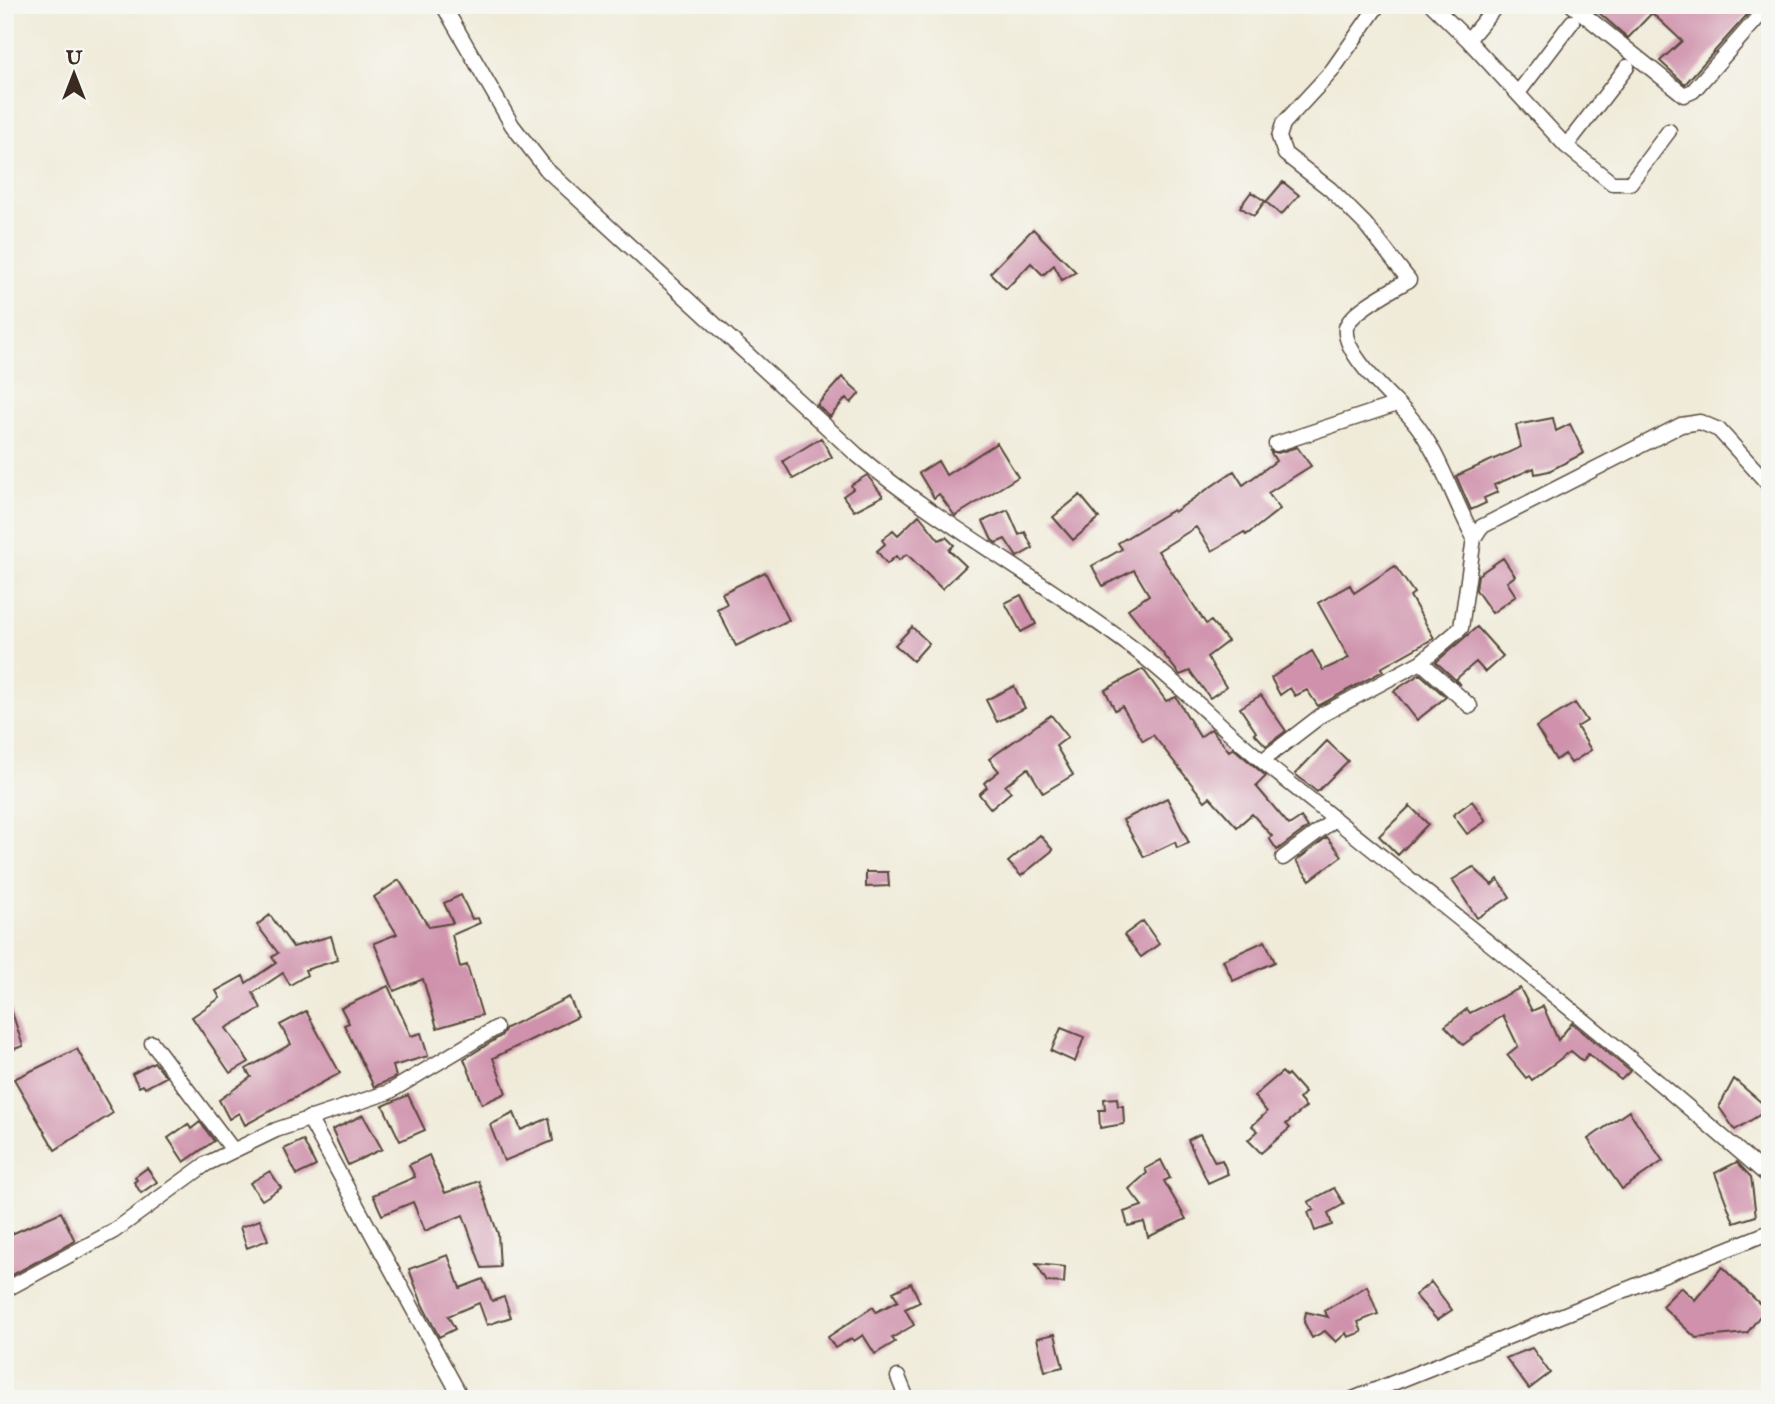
<svg xmlns="http://www.w3.org/2000/svg" width="1775" height="1404" font-family="'IM FELL English',serif">
<style>
.building{fill:#cf91ab}
.lines{fill:none;stroke-linecap:round;stroke-linejoin:round}
.minor-casing{stroke:#56473a;stroke-width:17}
.minor{stroke:#fff;stroke-width:14}
</style>
<rect width="100%" height="100%" fill="#f6f6f2"/>
<filter id="ink" filterUnits="userSpaceOnUse"><feTurbulence type="fractalNoise" baseFrequency=".0143" numOctaves="2"/><feDisplacementMap in="SourceGraphic" scale="14" xChannelSelector="R" yChannelSelector="G"/><feConvolveMatrix kernelMatrix="1 2 1 2 8 2 1 2 1" color-interpolation-filters="sRGB"/></filter>
<filter id="wash" filterUnits="userSpaceOnUse"><feTurbulence type="fractalNoise" baseFrequency=".00686" numOctaves="4" result="noise"/><feDisplacementMap in="SourceGraphic" scale="28" xChannelSelector="R" yChannelSelector="G"/><feGaussianBlur stdDeviation="1.57" result="paint"/><feColorMatrix in="noise" values="0 0 0 0 0 0 0 0 0 0 0 0 0 0 0 0 0 1.4 0 .05"/><feComposite in="paint" operator="in"/></filter>
<g filter="url(#wash)">
<rect width="100%" height="100%" fill="#f0ebd9"/>
<g id="blocks">
<!-- building -->
<path class="building" d="M 1590,5 L 1756,5 L 1685,84 L 1660,61 L 1682,41 L 1652,13 L 1628,38 Z
M 1283,182 L 1299,195 L 1281,215 L 1266,202 Z
M 1251,192 L 1265,201 L 1254,216 L 1240,207 Z
M 1033,229 L 1076,272 L 1062,280 L 1054,265 L 1043,275 L 1031,263 L 1006,289 L 990,273 Z
M 842,377 L 860,393 L 851,403 L 846,398 L 830,417 L 817,405 Z
M 1553,418 L 1556,431 L 1570,424 L 1584,453 L 1549,471 L 1535,474 L 1534,468 L 1494,485 L 1498,492 L 1484,498 L 1486,503 L 1471,510 L 1456,476 L 1521,447 L 1516,425 Z
M 821,438 L 832,457 L 793,479 L 783,461 Z
M 997,443 L 1018,477 L 955,516 L 939,494 L 934,498 L 919,473 L 938,461 L 946,475 Z
M 1297,447 L 1311,466 L 1268,493 L 1280,509 L 1257,527 L 1246,535 L 1244,532 L 1212,551 L 1196,527 L 1158,551 L 1206,624 L 1211,621 L 1228,641 L 1207,657 L 1226,687 L 1210,698 L 1190,671 L 1180,675 L 1128,609 L 1149,595 L 1134,570 L 1103,586 L 1092,566 L 1122,549 L 1118,543 L 1173,510 L 1174,512 L 1234,471 L 1243,485 L 1276,461 L 1270,451 L 1278,453 Z
M 867,475 L 883,496 L 854,511 L 843,496 L 853,489 L 851,485 Z
M 1080,495 L 1099,518 L 1073,540 L 1053,517 Z
M 1008,510 L 1019,535 L 1025,532 L 1033,548 L 1017,557 L 1005,539 L 996,543 L 992,540 L 983,521 Z
M 919,515 L 939,540 L 946,537 L 954,545 L 949,550 L 966,566 L 942,589 L 907,554 L 899,560 L 896,556 L 887,564 L 877,551 L 885,544 L 882,540 L 893,530 L 898,535 Z
M 1503,558 L 1515,576 L 1507,582 L 1516,596 L 1492,613 L 1476,590 L 1478,575 Z
M 1395,566 L 1414,593 L 1410,596 L 1434,638 L 1381,668 L 1383,671 L 1318,706 L 1307,690 L 1295,696 L 1290,688 L 1280,695 L 1271,678 L 1312,651 L 1323,670 L 1349,658 L 1318,603 L 1350,585 L 1354,593 Z
M 765,572 L 789,620 L 736,646 L 717,609 L 727,604 L 722,593 Z
M 1021,595 L 1036,624 L 1021,632 L 1005,603 Z
M 912,627 L 929,643 L 913,661 L 895,645 Z
M 1477,627 L 1503,656 L 1485,672 L 1476,662 L 1456,679 L 1461,685 L 1436,662 Z
M 1143,669 L 1166,701 L 1176,697 L 1200,737 L 1211,729 L 1229,751 L 1233,748 L 1266,776 L 1256,786 L 1289,825 L 1301,817 L 1308,827 L 1277,850 L 1269,838 L 1272,836 L 1252,814 L 1237,827 L 1210,797 L 1205,801 L 1153,735 L 1143,741 L 1122,706 L 1115,710 L 1105,690 Z
M 1420,674 L 1446,697 L 1417,720 L 1394,691 Z
M 1014,686 L 1025,708 L 997,722 L 986,700 Z
M 1261,695 L 1286,731 L 1266,746 L 1254,733 L 1256,732 L 1240,708 Z
M 1575,703 L 1587,721 L 1577,727 L 1591,750 L 1571,763 L 1565,754 L 1556,760 L 1536,727 Z
M 1051,715 L 1068,737 L 1056,746 L 1073,775 L 1043,793 L 1028,768 L 1005,786 L 1011,792 L 991,809 L 979,794 L 987,787 L 984,783 L 999,771 L 989,759 Z
M 1327,741 L 1348,761 L 1317,792 L 1295,774 Z
M 1167,798 L 1189,843 L 1177,848 L 1175,842 L 1144,857 L 1123,820 Z
M 1472,801 L 1486,821 L 1467,834 L 1453,815 Z
M 1410,806 L 1428,824 L 1398,855 L 1379,836 Z
M 1040,835 L 1053,850 L 1021,876 L 1008,862 Z
M 1327,837 L 1342,856 L 1310,880 L 1296,861 Z
M 1473,867 L 1492,885 L 1498,879 L 1510,897 L 1477,918 L 1452,880 Z
M 866,872 L 888,872 L 889,886 L 866,887 Z
M 399,880 L 429,927 L 453,923 L 444,903 L 461,895 L 472,919 L 478,918 L 480,923 L 452,935 L 460,967 L 467,965 L 482,1015 L 437,1028 L 423,979 L 394,991 L 374,943 L 397,934 L 374,897 Z
M 270,915 L 293,947 L 331,936 L 338,960 L 305,970 L 307,975 L 290,985 L 283,973 L 253,993 L 261,1008 L 226,1028 L 249,1062 L 230,1073 L 192,1017 L 220,998 L 216,991 L 243,976 L 246,983 L 276,963 L 272,957 L 278,953 L 257,925 Z
M 1143,921 L 1159,944 L 1141,957 L 1124,935 Z
M 1265,941 L 1275,962 L 1233,981 L 1223,960 Z
M 388,986 L 411,1036 L 421,1033 L 428,1056 L 393,1066 L 396,1077 L 374,1087 L 344,1025 L 349,1023 L 341,1008 Z
M 1520,988 L 1532,1011 L 1543,1006 L 1558,1040 L 1572,1023 L 1630,1071 L 1621,1080 L 1588,1054 L 1583,1061 L 1571,1051 L 1532,1080 L 1529,1076 L 1526,1078 L 1507,1055 L 1518,1046 L 1503,1015 L 1463,1045 L 1445,1026 L 1467,1009 L 1470,1013 Z
M 569,997 L 578,1017 L 493,1058 L 506,1093 L 482,1104 L 464,1059 L 501,1036 L 506,1028 Z
M 5,1000 L 8,1000 L 23,1046 L 5,1052 Z
M 306,1011 L 340,1073 L 245,1125 L 239,1113 L 229,1119 L 219,1100 L 251,1077 L 246,1069 L 291,1044 L 280,1025 Z
M 1061,1028 L 1084,1037 L 1075,1062 L 1051,1051 Z
M 77,1049 L 113,1113 L 55,1150 L 14,1079 Z
M 154,1062 L 166,1077 L 145,1088 L 143,1085 L 139,1087 L 132,1074 Z
M 1282,1072 L 1286,1076 L 1288,1074 L 1305,1093 L 1299,1099 L 1306,1107 L 1286,1124 L 1290,1128 L 1261,1153 L 1248,1140 L 1258,1131 L 1252,1126 L 1267,1112 L 1254,1096 Z
M 1734,1079 L 1769,1109 L 1735,1130 L 1719,1107 Z
M 408,1095 L 425,1130 L 400,1141 L 383,1106 Z
M 1117,1098 L 1118,1106 L 1123,1106 L 1124,1124 L 1100,1128 L 1099,1110 L 1105,1110 L 1104,1099 Z
M 1629,1111 L 1663,1161 L 1622,1189 L 1588,1139 Z
M 514,1113 L 521,1130 L 549,1118 L 553,1141 L 504,1161 L 490,1125 Z
M 363,1115 L 382,1149 L 348,1165 L 332,1130 Z
M 200,1122 L 214,1141 L 184,1162 L 168,1138 L 188,1124 L 191,1129 Z
M 1200,1134 L 1215,1162 L 1222,1160 L 1228,1174 L 1208,1183 L 1188,1140 Z
M 303,1140 L 316,1166 L 297,1175 L 284,1149 Z
M 429,1155 L 445,1193 L 479,1181 L 498,1234 L 500,1267 L 482,1268 L 463,1215 L 425,1231 L 413,1202 L 382,1215 L 373,1195 L 415,1177 L 409,1165 Z
M 1161,1160 L 1170,1178 L 1164,1181 L 1186,1219 L 1148,1237 L 1144,1222 L 1128,1226 L 1124,1212 L 1142,1206 L 1129,1189 L 1147,1173 L 1145,1169 Z
M 1737,1162 L 1751,1177 L 1756,1216 L 1734,1223 L 1715,1173 Z
M 147,1168 L 157,1182 L 141,1193 L 134,1182 L 137,1180 L 135,1177 Z
M 270,1171 L 281,1188 L 262,1200 L 250,1183 Z
M 1334,1188 L 1344,1204 L 1328,1213 L 1332,1225 L 1315,1231 L 1308,1212 L 1314,1210 L 1308,1202 Z
M 61,1212 L 75,1241 L 5,1279 L 5,1237 Z
M 260,1220 L 268,1240 L 247,1248 L 240,1227 Z
M 448,1255 L 460,1288 L 483,1279 L 492,1301 L 504,1297 L 511,1317 L 487,1325 L 479,1303 L 448,1316 L 455,1329 L 439,1337 L 423,1306 L 409,1269 Z
M 1036,1264 L 1065,1267 L 1064,1283 L 1047,1282 Z
M 1722,1267 L 1765,1309 L 1747,1333 L 1696,1338 L 1662,1306 L 1681,1287 L 1695,1300 Z
M 1431,1282 L 1452,1310 L 1437,1320 L 1415,1295 Z
M 911,1283 L 920,1302 L 905,1309 L 914,1325 L 892,1338 L 895,1342 L 875,1354 L 863,1335 L 854,1341 L 852,1338 L 835,1348 L 828,1337 L 873,1307 L 876,1312 L 898,1301 L 893,1292 Z
M 1367,1286 L 1378,1314 L 1358,1322 L 1362,1332 L 1348,1337 L 1346,1333 L 1336,1342 L 1325,1331 L 1312,1338 L 1304,1322 L 1306,1312 L 1328,1317 L 1324,1311 Z
M 1055,1334 L 1063,1367 L 1045,1371 L 1037,1338 Z
M 1532,1348 L 1550,1373 L 1529,1389 L 1506,1358 Z"/>
</g>
</g>
<g filter="url(#ink)">
<use href="#blocks" fill-opacity="0" stroke="#56473a" stroke-width="2"/>
<g class="lines">
<!-- minor casing -->
<g class="minor-casing">
<path id="minor" d="M 443,5 L 512,125 L 547,170 L 856,454 C 943,527 1044,580 1134,649 C 1181,685 1221,728 1267,765 C 1436,900 1607,1035 1770,1178
M 1378,5 L 1331,72 L 1283,124 L 1279,137 L 1285,154 L 1330,189 L 1365,224 L 1409,280 C 1394,289 1350,311 1346,328 C 1342,354 1395,400 1411,418 C 1438,449 1454,501 1474,538
M 1432,5 L 1468,40 L 1566,146 L 1612,183 L 1630,183 L 1669,131
M 1572,5 L 1684,95 L 1693,91 L 1769,5
M 1468,40 L 1497,5
M 1518,93 L 1572,22
M 1566,146 L 1627,67
M 1276,444 L 1397,404
M 1421,662 L 1461,628 L 1474,538 L 1481,527 L 1681,425 L 1700,422 L 1719,430 L 1770,486
M 1262,761 L 1323,714 L 1421,662 L 1470,706
M 1283,858 L 1335,819
M 152,1043 L 233,1150
M 309,1118 L 462,1399
M 5,1290 L 114,1231 L 206,1164 L 276,1130 L 389,1092 L 496,1028
M 898,1377 L 907,1399
M 1353,1399 L 1770,1232"/>
</g>
<!-- minor -->
<use href="#minor" class="minor"/>
</g>
</g>
<!-- margin -->
<rect width="1775" height="1404" fill="none" stroke="#f6f6f2" stroke-width="28"/>
<!-- north arrow -->
<g transform="translate(74 74)" stroke="#f6f6f2" stroke-width="5" paint-order="stroke">
<path d="M0-5L12 26L0 18L-12 26Z" fill="#3b2a1e"/>
<text y="-10" font-size="19" font-weight="bold" text-anchor="middle" fill="#3b2a1e">U</text>
</g>
</svg>
